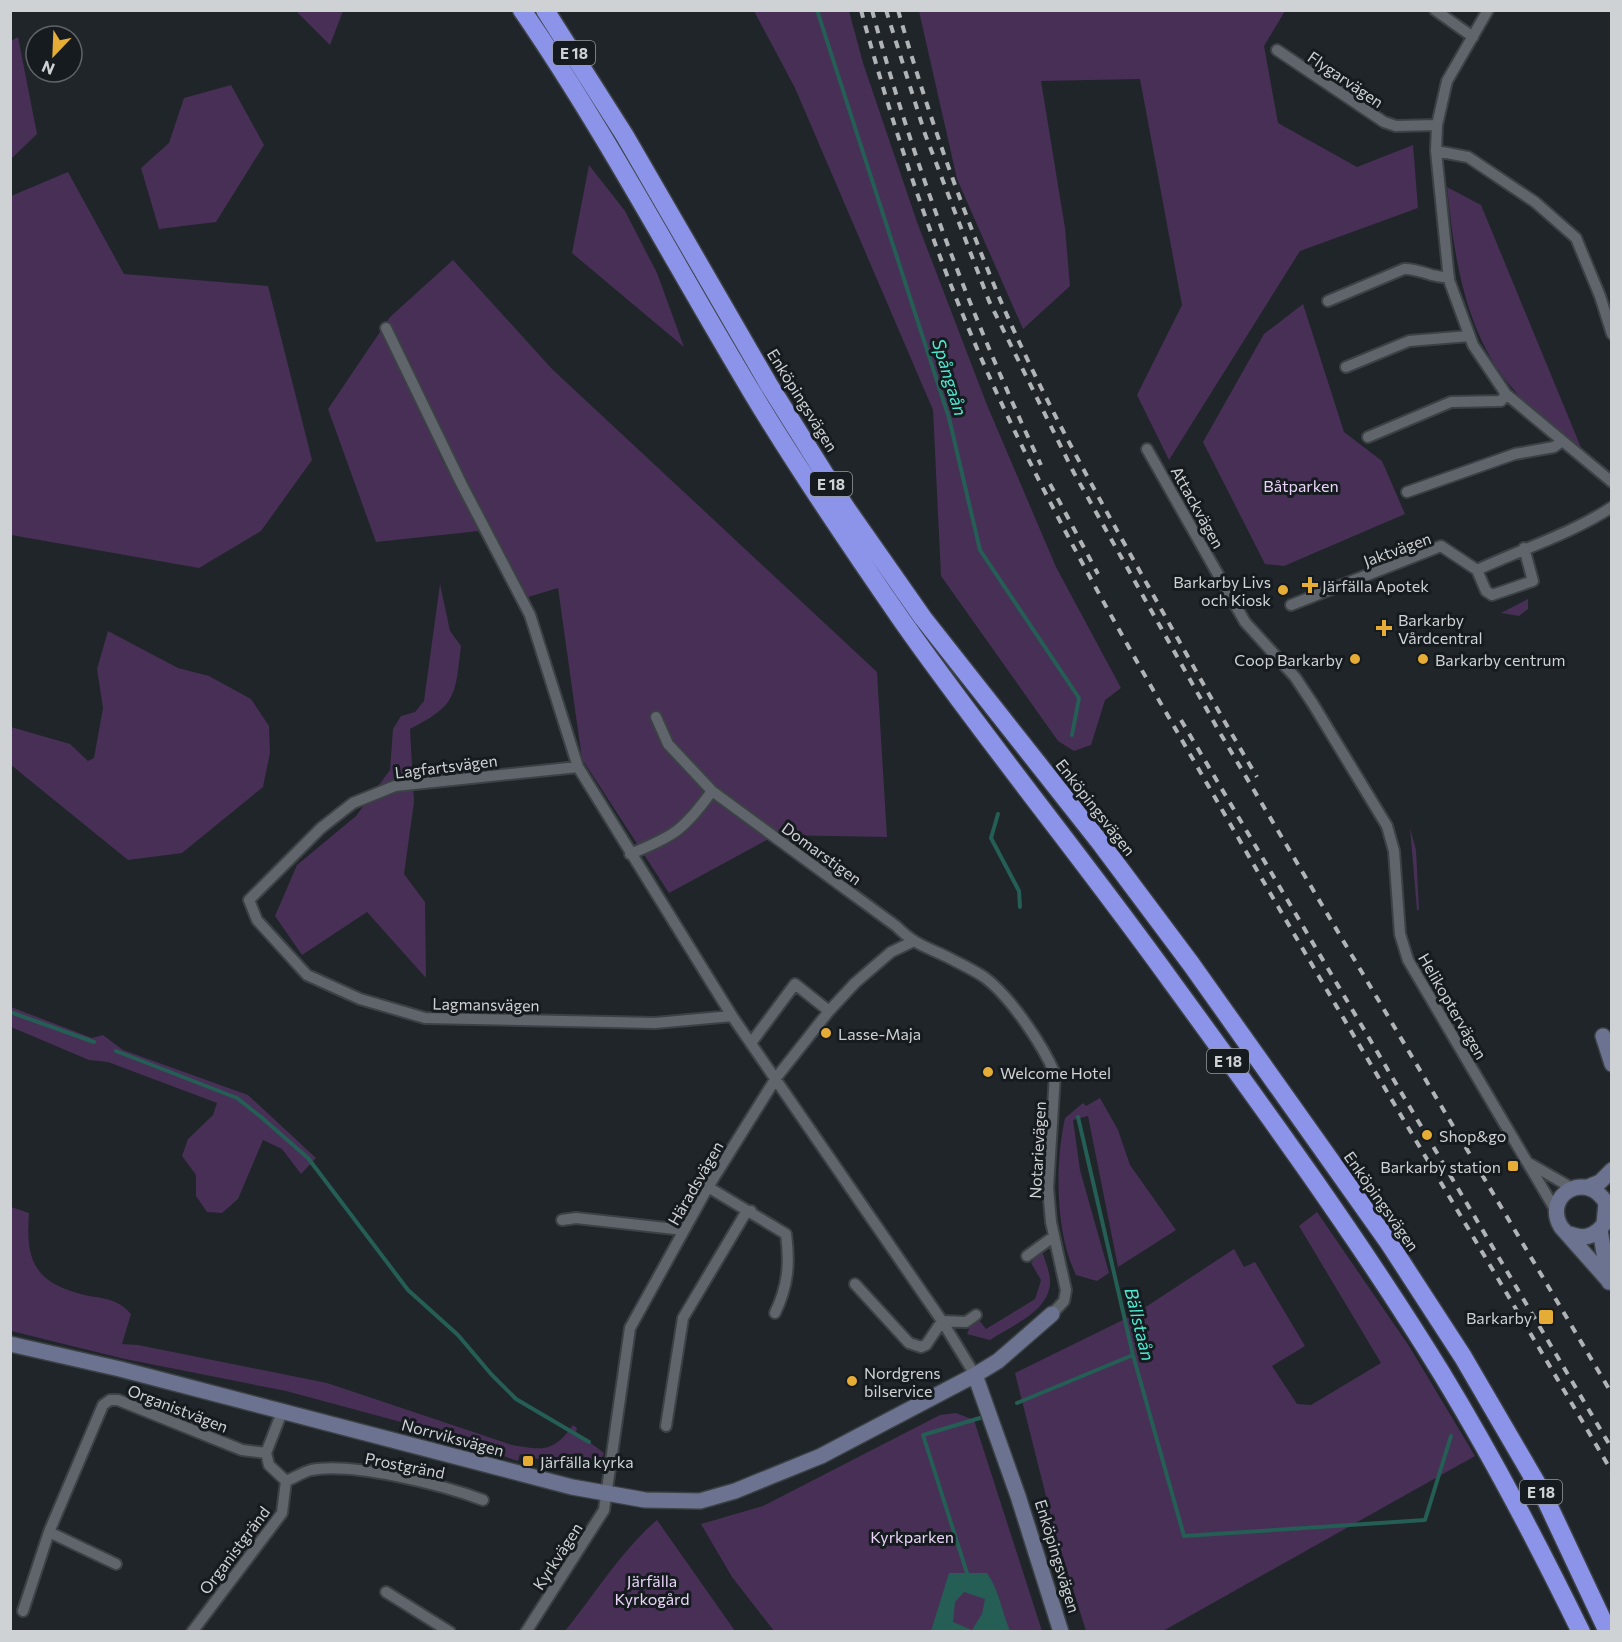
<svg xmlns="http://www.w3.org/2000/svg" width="1622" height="1642" font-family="Commissioner,sans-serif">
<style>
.green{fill:#472f56}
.water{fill:#245e54;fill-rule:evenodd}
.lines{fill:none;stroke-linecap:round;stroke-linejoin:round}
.stream{stroke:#245e54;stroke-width:4}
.street-casing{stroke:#3c4145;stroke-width:14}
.secondary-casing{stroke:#3c4145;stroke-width:18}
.highway-casing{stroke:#3c4145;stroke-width:21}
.street{stroke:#5f656a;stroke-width:10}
.secondary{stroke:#6c7390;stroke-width:15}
.highway{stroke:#8c94ea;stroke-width:18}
.rail{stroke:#b0b4b7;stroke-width:4;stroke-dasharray:8 8;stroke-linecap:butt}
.poi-dot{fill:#e6ad36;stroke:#161b1f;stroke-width:2}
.labels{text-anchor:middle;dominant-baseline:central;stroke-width:6;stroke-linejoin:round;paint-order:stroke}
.shield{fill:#161b1f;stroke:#979b9e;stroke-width:1.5}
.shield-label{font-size:15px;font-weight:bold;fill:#ced2d5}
.street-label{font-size:16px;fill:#ced2d5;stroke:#161b1f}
.park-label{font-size:16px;fill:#ead5f9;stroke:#161b1f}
.poi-label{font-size:16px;fill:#ced2d5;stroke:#161b1f;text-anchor:start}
.water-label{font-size:18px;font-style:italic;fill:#4de9d0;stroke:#161b1f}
</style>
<rect width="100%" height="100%" fill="#202529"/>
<!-- green -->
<path class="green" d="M 296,11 L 343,11 L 330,45 Z
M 754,11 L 849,11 L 863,63 L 917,222 L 987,405 L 1056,567 L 1121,688 L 1105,700 L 1091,745 L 1074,751 L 1058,741 L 941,576 L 933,410 L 795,88 Z
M 919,11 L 1285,11 L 1264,46 L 1278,123 L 1357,167 L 1413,145 L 1418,208 L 1300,251 L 1169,460 L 1137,395 L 1182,305 L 1140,79 L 1041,81 L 1065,228 L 1070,286 L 1023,329 L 957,179 Z
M 18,37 L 37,134 L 11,159 L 11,41 Z
M 231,85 L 264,145 L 216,222 L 159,229 L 141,168 L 169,143 L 184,98 Z
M 589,165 L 625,211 L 657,273 L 684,347 L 572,253 Z
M 68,172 L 124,274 L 268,286 L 312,460 L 261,531 L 199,568 L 11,535 L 11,196 Z
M 1447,187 L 1481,205 L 1582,450 C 1560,430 1532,412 1513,389 C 1465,334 1454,257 1447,187 Z
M 453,260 L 552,369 L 877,672 L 887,837 L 776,835 L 669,893 L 582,759 L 558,588 L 528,597 L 447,442 L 438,452 L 479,531 L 376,542 L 328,409 L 390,317 Z
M 1303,304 L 1344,432 L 1382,461 L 1405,514 L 1284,566 L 1265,564 L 1203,442 L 1264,334 Z
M 440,584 L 450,631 L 461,646 C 455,696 457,705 410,729 L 414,802 L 404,874 L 425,902 L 426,978 L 367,912 L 302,955 L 275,916 L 297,865 L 356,816 L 390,770 L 393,729 L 401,716 L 415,712 L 424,701 Z
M 1528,599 L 1528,609 L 1519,616 L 1501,613 Z
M 108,631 L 178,668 L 209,676 L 251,699 L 269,726 L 270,753 L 263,787 L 182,853 L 128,860 L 11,765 L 11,727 L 70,744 L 88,761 L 94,758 L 103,708 L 97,669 Z
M 1410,828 L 1416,850 L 1419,910 L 1417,910 Z
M 11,1007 L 92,1038 L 103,1035 L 123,1050 L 248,1095 L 316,1158 L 301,1174 L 282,1149 L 263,1140 L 238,1199 L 222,1213 L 207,1212 L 196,1196 L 196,1175 L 182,1156 L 188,1139 L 213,1115 L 217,1103 L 108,1062 L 89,1060 L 11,1027 Z
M 1100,1098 L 1118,1130 L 1130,1165 L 1176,1230 L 1118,1267 L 1088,1116 L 1073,1120 L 1080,1170 L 1109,1273 L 1097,1281 L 1076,1275 C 1055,1233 1055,1163 1065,1118 L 1083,1103 L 1086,1106 Z
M 11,1207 L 29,1213 C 25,1265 37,1284 89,1296 C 107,1299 119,1300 131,1314 L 122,1344 L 138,1345 L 327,1383 L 512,1445 C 543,1450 553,1453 573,1425 L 577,1428 L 576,1432 L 604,1453 C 602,1457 601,1462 597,1465 C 583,1475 537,1458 520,1454 L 518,1461 L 401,1422 L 286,1391 L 125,1359 L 11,1331 Z
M 1317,1212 L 1409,1346 L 1475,1456 L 1163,1631 L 1086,1631 L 1054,1528 L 1015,1373 L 1135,1314 L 1234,1249 L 1244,1267 L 1255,1262 L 1305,1346 L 1272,1366 L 1297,1404 L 1311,1405 L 1381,1363 L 1299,1226 Z
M 1042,1251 C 1045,1261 1051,1274 1050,1284 C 1048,1312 1011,1326 990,1340 L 967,1334 L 971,1324 L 979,1320 L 986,1329 L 1035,1299 L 1041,1280 L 1031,1263 Z
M 956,1413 L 974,1420 L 1042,1631 L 774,1631 L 732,1577 L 701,1524 L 763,1506 L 940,1415 Z
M 657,1520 L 735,1631 L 565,1631 C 595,1594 621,1551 657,1520 Z"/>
<!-- water -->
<path class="water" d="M 949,1573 L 987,1573 C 999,1590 1002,1612 1010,1631 L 931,1631 ZM 964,1592 L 985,1599 L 982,1614 L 972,1630 L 953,1622 L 955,1602 Z"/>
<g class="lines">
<!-- stream -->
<path class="stream" d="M 817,10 L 949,418 L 980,550 L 1079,698 L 1072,735
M 998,814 L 991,838 L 1019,891 L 1020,907
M 10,1012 L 94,1042
M 116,1051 L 237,1098 L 261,1117 L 308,1158 L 408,1290 L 458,1335 L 491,1374 L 516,1399 L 589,1442
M 1078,1117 L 1133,1355 L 1184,1536 L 1425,1520 L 1451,1436
M 1017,1403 L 1133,1355
M 967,1573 L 923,1435 L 980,1418"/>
<!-- street casing -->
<g class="street-casing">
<path id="street" d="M 1435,10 L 1473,37
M 1488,10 L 1447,81 L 1437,125 L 1436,151 L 1449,280 L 1473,345 L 1506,394 L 1612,482
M 1277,50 L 1384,122 L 1396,126 L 1437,125
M 1436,151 L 1468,157 L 1535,202 L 1576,238 L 1600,296 L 1612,334
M 1328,301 L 1404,269 C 1420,268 1433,279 1449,277
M 386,328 L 462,485 L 530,615 L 578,767 L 732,1016 L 942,1321 L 975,1375
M 1346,367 L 1409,341 L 1469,336
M 1368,437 L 1451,402 L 1501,401 L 1506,394
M 1147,449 L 1245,622 L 1295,677 L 1313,704 L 1387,826 L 1394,851 L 1400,934 L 1408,960 L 1556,1211
M 1407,492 L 1515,454 L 1554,447 L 1562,441
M 1524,548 L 1533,581 L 1492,595 L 1486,591 L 1477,570 C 1522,549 1571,534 1612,507
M 1291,605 L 1441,546 L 1477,570
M 656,717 L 668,744 L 712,791
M 578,767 L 395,786 L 353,803 L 321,828 L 249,900 L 257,920 L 307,975 L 360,999 L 425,1018 L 655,1023 L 732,1016
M 630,854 C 674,836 684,830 712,791 L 896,926 C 918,948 930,947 955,961 C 965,966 975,971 984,977 C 1009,995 1043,1045 1055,1074 L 1048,1188 L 1051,1222 L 1066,1290 L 1064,1301 L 1052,1314
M 751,1043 L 795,984 L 829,1011
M 1527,1162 L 1572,1188
M 708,1187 L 786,1234 C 790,1264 788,1286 775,1313
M 562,1220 L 576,1218 L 684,1230
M 1027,1256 L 1053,1237
M 855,1284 L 909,1343 L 921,1347 L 926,1345 L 942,1321
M 942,1321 L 966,1322 L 976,1315
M 666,1426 L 683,1318 L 745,1214 L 751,1211
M 286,1481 C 294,1478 303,1472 311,1470 C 353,1462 443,1485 483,1500
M 49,1532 L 116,1564
M 386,1592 L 450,1632
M 23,1611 L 49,1532 L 103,1405 L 110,1400 L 118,1400 L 242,1450 L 266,1453 L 282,1412
M 192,1632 L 282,1513 L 286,1481 L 269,1465 L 266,1453
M 526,1632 L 604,1510 L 630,1328 L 708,1187 L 776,1078 L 829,1011 L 855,983 L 891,952 L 912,942"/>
</g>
<!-- secondary casing -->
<g class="secondary-casing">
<path id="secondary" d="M 1603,1036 L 1612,1064
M 1588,1187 L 1600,1182 L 1612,1170
M 1600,1230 L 1609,1282
M 1570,1234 C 1584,1240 1595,1236 1604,1224 L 1606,1203 C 1587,1169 1542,1195 1561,1227 L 1608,1280
M 10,1344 L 120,1369 L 572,1487 L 645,1500 L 700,1501 L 735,1491 L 821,1456 L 975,1375 L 998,1361 L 1052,1314
M 975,1375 L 1018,1496 L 1061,1632"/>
</g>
<!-- highway casing -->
<g class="highway-casing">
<path id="highway" d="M 522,10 C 607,134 676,266 753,394 C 800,472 851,547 903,622 C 989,744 1084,860 1171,981 C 1265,1110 1359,1239 1442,1374 C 1493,1458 1538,1544 1581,1632
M 545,10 L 625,136 L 769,385 L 846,508 L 923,618 L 1102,845 L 1191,964 L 1389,1243 L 1463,1357 L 1544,1496 L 1608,1632"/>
</g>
<!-- street -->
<use href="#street" class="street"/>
<!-- secondary -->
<use href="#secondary" class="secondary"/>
<!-- highway -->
<use href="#highway" class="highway"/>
<!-- rail -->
<path class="rail" d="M 861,10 C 897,143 942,275 1000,400 C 1064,538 1141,669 1217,801 C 1346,1026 1481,1248 1612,1472
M 872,10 C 914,167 972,318 1041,465
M 886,10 L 925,134 L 989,301 L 1074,473 L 1220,733 L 1612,1394
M 898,10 C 926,108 960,204 999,297 C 1039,390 1088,479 1138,568 C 1177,637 1216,708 1257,777
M 1050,484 L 1098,574
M 1181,720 L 1612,1449"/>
</g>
<!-- markers -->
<g class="poi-dot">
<path d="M1307 576h6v6h6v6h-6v6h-6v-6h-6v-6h6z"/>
<circle cx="1283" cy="590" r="6"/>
<path d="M1381 619h6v6h6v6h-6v6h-6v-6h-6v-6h6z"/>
<circle cx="1355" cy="659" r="6"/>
<circle cx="1423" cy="659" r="6"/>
<circle cx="826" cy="1033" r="6"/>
<circle cx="988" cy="1072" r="6"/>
<circle cx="1427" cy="1135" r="6"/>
<rect x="1507" y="1160" width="12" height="12" rx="3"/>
<rect x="1538" y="1309" width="16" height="16" rx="3"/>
<circle cx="852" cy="1381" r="6"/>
<rect x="522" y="1455" width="12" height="12" rx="3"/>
</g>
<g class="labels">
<!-- shield labels -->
<g class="shield">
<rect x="553" y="41" width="42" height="24" rx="4.5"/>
<rect x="810" y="472" width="42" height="24" rx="4.5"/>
<rect x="1207" y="1049" width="42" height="24" rx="4.5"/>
<rect x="1520" y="1480" width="42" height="24" rx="4.5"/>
</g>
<g class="shield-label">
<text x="574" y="53">E 18</text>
<text x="831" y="484">E 18</text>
<text x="1228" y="1061">E 18</text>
<text x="1541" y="1492">E 18</text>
</g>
<!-- street labels -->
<g class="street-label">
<text transform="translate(1346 79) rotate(34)">Flygarvägen</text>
<text transform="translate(803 400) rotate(58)">Enköpingsvägen</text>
<text transform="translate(1198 507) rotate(61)">Attackvägen</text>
<text transform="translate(1397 549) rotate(-20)">Jaktvägen</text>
<text transform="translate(446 766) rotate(-7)">Lagfartsvägen</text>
<text transform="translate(1096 807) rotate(52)">Enköpingsvägen</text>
<text transform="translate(822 853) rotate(36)">Domarstigen</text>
<text transform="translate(486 1004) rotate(1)">Lagmansvägen</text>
<text transform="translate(1453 1006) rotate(60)">Helikoptervägen</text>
<text transform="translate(1037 1150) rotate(-87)">Notarievägen</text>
<text transform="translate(695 1183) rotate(-60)">Häradsvägen</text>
<text transform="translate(1382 1201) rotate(55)">Enköpingsvägen</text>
<text transform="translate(178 1408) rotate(21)">Organistvägen</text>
<text transform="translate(453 1437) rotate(15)">Norrviksvägen</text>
<text transform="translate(405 1465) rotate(11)">Prostgränd</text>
<text transform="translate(234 1550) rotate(-53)">Organistgränd</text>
<text transform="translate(557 1556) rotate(-57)">Kyrkvägen</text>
<text transform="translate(1058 1556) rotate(73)">Enköpingsvägen</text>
</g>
<!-- park labels -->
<g class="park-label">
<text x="1301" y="485">Båtparken</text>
<text x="912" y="1536">Kyrkparken</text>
<text x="652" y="1580">Järfälla<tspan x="652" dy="18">Kyrkogård</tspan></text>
</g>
<!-- poi labels -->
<g class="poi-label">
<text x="1271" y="581" text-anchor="end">Barkarby Livs<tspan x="1271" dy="18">och Kiosk</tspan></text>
<text x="1322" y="585">Järfälla Apotek</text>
<text x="1398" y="619">Barkarby<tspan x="1398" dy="18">Vårdcentral</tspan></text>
<text x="1343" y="659" text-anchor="end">Coop Barkarby</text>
<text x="1435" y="659">Barkarby centrum</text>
<text x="838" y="1033">Lasse-Maja</text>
<text x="1000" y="1072">Welcome Hotel</text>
<text x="1439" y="1135">Shop&amp;go</text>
<text x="1501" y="1166" text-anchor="end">Barkarby station</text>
<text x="1532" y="1317" text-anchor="end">Barkarby</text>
<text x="864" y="1372">Nordgrens<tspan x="864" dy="18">bilservice</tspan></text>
<text x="540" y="1461">Järfälla kyrka</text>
</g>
<!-- water labels -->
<g class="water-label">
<text transform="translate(950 377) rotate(73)">Spångaån</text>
<text transform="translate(1140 1324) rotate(76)">Bällstaån</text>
</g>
</g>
<!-- border -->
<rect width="1622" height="1642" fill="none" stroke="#ced2d5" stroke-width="24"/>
<!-- north arrow -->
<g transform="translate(54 54) rotate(203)"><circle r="28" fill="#161b1f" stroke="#606468" stroke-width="1.5"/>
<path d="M0-4.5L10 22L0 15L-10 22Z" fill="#e6ad36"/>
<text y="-9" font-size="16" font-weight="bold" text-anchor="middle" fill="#ced2d5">N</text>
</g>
</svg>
